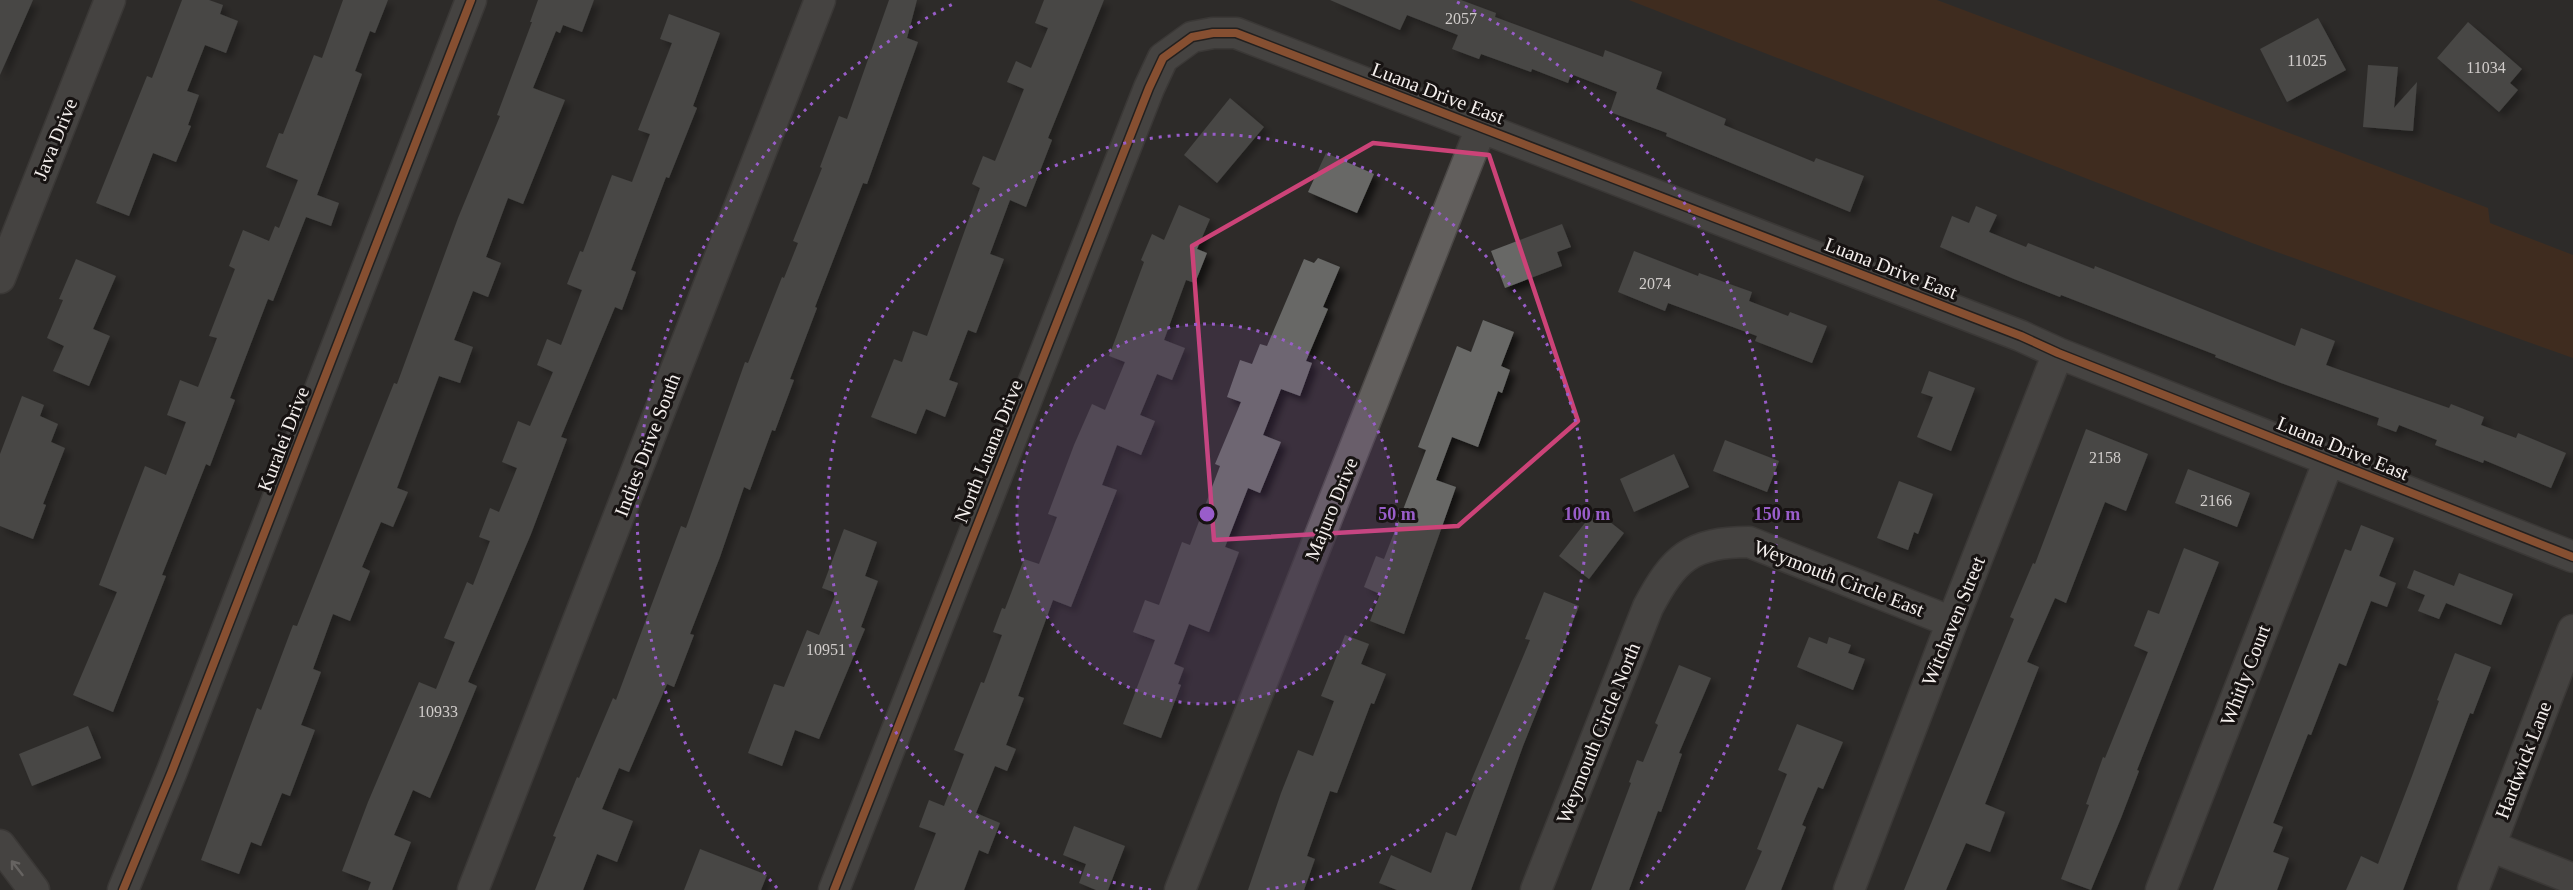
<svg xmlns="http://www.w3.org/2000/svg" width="2573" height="890" font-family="'Times New Roman',serif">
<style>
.green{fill:#552e13}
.building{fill:#676866;filter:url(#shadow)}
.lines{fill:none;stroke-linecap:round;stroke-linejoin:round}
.minor-casing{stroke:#4b4846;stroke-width:33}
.minor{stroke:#625f5d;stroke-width:30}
.cycleway-casing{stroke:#171312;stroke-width:11}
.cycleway{stroke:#f17a3a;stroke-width:8}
.oneway{stroke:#aba7a5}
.marked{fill:none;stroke:#cc4378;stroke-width:4.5;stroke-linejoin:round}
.ring{fill:none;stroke:#995dca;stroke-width:3;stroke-dasharray:3 6}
.labels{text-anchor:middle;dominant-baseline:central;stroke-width:6;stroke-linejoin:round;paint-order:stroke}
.number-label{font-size:16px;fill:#d1cdcb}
.street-label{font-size:20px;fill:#f4efed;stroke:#171312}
.centre{fill:#995dca;stroke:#171312;stroke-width:3}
.ring-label{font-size:18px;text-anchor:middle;font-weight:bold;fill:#995dca;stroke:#171312;stroke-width:6;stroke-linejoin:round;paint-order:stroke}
</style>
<defs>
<filter id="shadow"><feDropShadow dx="5.5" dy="5.5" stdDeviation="3" flood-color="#0009"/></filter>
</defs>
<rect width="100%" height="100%" fill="#2e2b29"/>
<!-- green -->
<path class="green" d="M 1629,0 L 1937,0 L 2488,208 L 2490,223 L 2573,255 L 2573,358 L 2252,243 Z"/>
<!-- building -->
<path class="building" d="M 0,0 L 33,0 L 0,75 Z
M 182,0 L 209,0 L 223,5 L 220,14 L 238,21 L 226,53 L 205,45 L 187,91 L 199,95 L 188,125 L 191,126 L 176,162 L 153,153 L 129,216 L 96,203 L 147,76 L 152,78 Z
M 343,0 L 388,0 L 375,33 L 370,31 L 355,71 L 362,74 L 317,195 L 339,203 L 331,226 L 306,217 L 273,301 L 268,299 L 230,398 L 235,400 L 210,466 L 206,464 L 162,575 L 166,576 L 113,712 L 73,695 L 117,592 L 99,585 L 145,466 L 166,475 L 186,422 L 167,415 L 180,380 L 198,387 L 217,338 L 209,336 L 235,269 L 229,266 L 243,230 L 269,241 L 275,226 L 279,228 L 298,180 L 266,167 L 279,133 L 283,134 L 314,55 L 322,58 Z
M 538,0 L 594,0 L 582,32 L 563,25 L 560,33 L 556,31 L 533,88 L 565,100 L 523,204 L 508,198 L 486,257 L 501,263 L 488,297 L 473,291 L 454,340 L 473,347 L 460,383 L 439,376 L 397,488 L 408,492 L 393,527 L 381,522 L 362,567 L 370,571 L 350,621 L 333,614 L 313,669 L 321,672 L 301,725 L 315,730 L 290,796 L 282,793 L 261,846 L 251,842 L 239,874 L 201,860 L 257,708 L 261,710 L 293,625 L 297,626 L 394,383 L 397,384 L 458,218 L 500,116 L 497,115 L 532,22 L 530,22 Z
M 889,0 L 917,0 L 907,38 L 918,42 L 867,184 L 863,183 L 815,307 L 817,308 L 790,379 L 794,380 L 775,431 L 772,430 L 750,490 L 744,487 L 720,557 L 690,634 L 694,635 L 674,687 L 667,684 L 629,772 L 619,768 L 602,809 L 633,821 L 617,862 L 597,854 L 583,890 L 535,890 L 556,837 L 553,836 L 577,777 L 579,778 L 613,698 L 616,700 L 681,526 L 686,528 L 745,362 L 748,363 L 782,277 L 784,278 L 798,243 L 793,241 L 822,168 L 820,167 L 839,116 L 847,119 Z
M 1044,0 L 1104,0 L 1048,138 L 1052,140 L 1026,207 L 1010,200 L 990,254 L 1004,259 L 976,333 L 968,330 L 949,380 L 958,383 L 945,417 L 926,409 L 916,434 L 871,417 L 894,359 L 902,362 L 913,331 L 927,336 L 980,188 L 972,184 L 983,156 L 995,161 L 1024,89 L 1007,82 L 1016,61 L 1031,68 L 1048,28 L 1035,23 Z
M 1330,0 L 1461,0 L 1496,13 L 1495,17 L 1603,57 L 1605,50 L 1662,72 L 1656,89 L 1726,119 L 1724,125 L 1814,162 L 1816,158 L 1864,176 L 1850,212 L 1666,136 L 1667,133 L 1610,112 L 1617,92 L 1571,74 L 1568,83 L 1532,69 L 1531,72 L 1481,54 L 1479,59 L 1452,49 L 1458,35 L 1407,15 L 1400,30 Z
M 669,14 L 720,33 L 693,106 L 697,108 L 669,178 L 666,177 L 631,270 L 636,272 L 622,310 L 615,307 L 561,437 L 567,439 L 531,534 L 468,682 L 477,686 L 451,749 L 430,798 L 413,790 L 394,835 L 411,842 L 392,890 L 368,890 L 371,882 L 342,871 L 368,802 L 419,682 L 436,689 L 455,642 L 444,638 L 467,582 L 473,585 L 490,541 L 479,537 L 490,508 L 499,512 L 517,468 L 502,462 L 518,421 L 530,426 L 553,372 L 537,365 L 547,339 L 561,345 L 582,290 L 567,284 L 580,251 L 583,252 L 612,175 L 632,182 L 650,134 L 638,130 L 672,43 L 660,39 Z
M 2318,18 L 2346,70 L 2287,102 L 2260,49 Z
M 2468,22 L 2522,69 L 2510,83 L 2518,90 L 2499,112 L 2437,58 Z
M 2368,65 L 2398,67 L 2394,108 L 2417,82 L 2413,131 L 2363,127 Z
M 1230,98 L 1264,127 L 1217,183 L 1184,155 Z
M 1326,153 L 1374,174 L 1357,213 L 1308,192 Z
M 1179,205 L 1210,219 L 1197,249 L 1207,253 L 1195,283 L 1186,280 L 1164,340 L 1185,348 L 1172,380 L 1157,374 L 1140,415 L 1155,421 L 1141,455 L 1117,445 L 1102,485 L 1117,490 L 1071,607 L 1053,600 L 1018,696 L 1024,698 L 1006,745 L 1016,749 L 1007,771 L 995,766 L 976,813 L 1000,823 L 988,854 L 979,850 L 964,890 L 914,890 L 936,833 L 919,827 L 929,800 L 944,806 L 964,754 L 954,750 L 981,682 L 984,683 L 1002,635 L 993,632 L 1002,608 L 1005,609 L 1024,559 L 1039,564 L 1057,517 L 1048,514 L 1074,445 L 1092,404 L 1105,410 L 1125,362 L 1109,356 L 1144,262 L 1141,260 L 1152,234 L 1164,240 Z
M 1976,206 L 1997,215 L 1989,232 L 2026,247 L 2028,243 L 2094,269 L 2095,266 L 2295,346 L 2301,328 L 2335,341 L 2326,365 L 2449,408 L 2451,404 L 2484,417 L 2481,425 L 2516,438 L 2518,433 L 2566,453 L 2551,488 L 2484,460 L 2483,463 L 2435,445 L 2437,440 L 2399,425 L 2396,432 L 2377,425 L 2379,418 L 2281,383 L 2215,357 L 2216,355 L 2061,295 L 2060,297 L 2014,279 L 1940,247 L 1952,216 L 1969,223 Z
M 1562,224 L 1571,247 L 1557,252 L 1562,266 L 1505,288 L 1491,251 Z
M 1634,251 L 1698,276 L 1699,273 L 1752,292 L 1749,301 L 1788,316 L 1790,312 L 1827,326 L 1812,363 L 1755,341 L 1757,336 L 1668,303 L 1665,311 L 1618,292 Z
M 1318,258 L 1340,267 L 1323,307 L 1328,309 L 1306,361 L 1312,363 L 1300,396 L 1281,389 L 1263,435 L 1281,442 L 1260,493 L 1248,488 L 1225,547 L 1239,552 L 1209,632 L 1189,624 L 1174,664 L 1184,668 L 1178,684 L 1181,685 L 1161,738 L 1123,724 L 1155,640 L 1133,632 L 1145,600 L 1159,605 L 1182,542 L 1190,545 L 1220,466 L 1215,464 L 1241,402 L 1227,397 L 1240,360 L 1252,364 L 1260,344 L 1267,346 L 1304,259 L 1314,263 Z
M 76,259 L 116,276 L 93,329 L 110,336 L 89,386 L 53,371 L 64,346 L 47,338 L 63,300 L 59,299 Z
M 1483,320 L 1514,332 L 1501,366 L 1510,370 L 1502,393 L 1498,391 L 1478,447 L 1452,437 L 1436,480 L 1456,487 L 1404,634 L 1370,621 L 1380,594 L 1364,587 L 1376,556 L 1384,559 L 1426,450 L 1418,447 L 1457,346 L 1471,352 Z
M 1929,371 L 1975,388 L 1951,451 L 1917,437 L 1933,397 L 1921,393 Z
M 22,396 L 44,405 L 40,416 L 58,424 L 51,442 L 65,448 L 43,504 L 46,505 L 33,539 L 0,526 L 0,454 Z
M 2086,429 L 2148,454 L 2126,511 L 2105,502 L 2066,603 L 2055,598 L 2027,662 L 2039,667 L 1985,804 L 2005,812 L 1990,852 L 1966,843 L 1946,890 L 1904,890 L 2014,619 L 2010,617 L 2033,563 L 2035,564 Z
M 1725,440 L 1779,461 L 1767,492 L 1713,471 Z
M 1674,454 L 1689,487 L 1634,512 L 1620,479 Z
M 2188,469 L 2250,493 L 2237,527 L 2175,503 Z
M 1899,481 L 1933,494 L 1918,534 L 1914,532 L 1908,550 L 1877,538 Z
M 1595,510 L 1624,533 L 1589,579 L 1559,556 Z
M 2361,525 L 2394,538 L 2379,576 L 2396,583 L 2387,607 L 2371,601 L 2346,666 L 2339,663 L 2311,735 L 2308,734 L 2273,823 L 2283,827 L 2273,852 L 2289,858 L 2277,890 L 2213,890 L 2345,549 L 2351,551 Z
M 844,529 L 877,542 L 865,576 L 878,581 L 861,627 L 865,629 L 819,739 L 795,730 L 782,766 L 748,753 L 774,684 L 784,687 L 807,630 L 819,635 L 836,593 L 822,588 Z
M 2184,548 L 2219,562 L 2137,770 L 2139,771 L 2121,818 L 2091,890 L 2061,879 L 2089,805 L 2086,804 L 2103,757 L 2105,758 L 2148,652 L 2134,646 L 2148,610 L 2159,614 Z
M 2414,570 L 2454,586 L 2459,573 L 2513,594 L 2501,625 L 2446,603 L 2439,619 L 2418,611 L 2425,595 L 2407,588 Z
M 1544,592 L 1579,606 L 1523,746 L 1471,890 L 1397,890 L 1379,883 L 1391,855 L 1431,873 L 1446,832 L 1456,836 L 1477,783 L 1471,781 L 1530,640 L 1525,639 Z
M 1345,635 L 1369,644 L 1361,664 L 1386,674 L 1374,704 L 1371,703 L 1337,793 L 1330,791 L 1307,856 L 1315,859 L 1304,890 L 1248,890 L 1281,793 L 1298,750 L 1313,756 L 1334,701 L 1321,696 Z
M 1809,637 L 1827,644 L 1829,637 L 1851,645 L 1848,653 L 1865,659 L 1853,690 L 1797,667 Z
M 2455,653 L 2491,667 L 2473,714 L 2470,713 L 2403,890 L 2346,890 L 2361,856 L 2378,864 L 2412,776 L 2439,701 L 2437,700 Z
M 1679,665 L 1711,678 L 1679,753 L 1682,754 L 1661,812 L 1658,811 L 1629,890 L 1591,890 L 1631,783 L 1629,782 L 1637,760 L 1643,762 L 1658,725 L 1655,723 Z
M 1797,724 L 1843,742 L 1823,789 L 1818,787 L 1802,825 L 1806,827 L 1781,890 L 1745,890 L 1762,851 L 1757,849 L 1787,774 L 1778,770 Z
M 88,726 L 101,758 L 32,786 L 19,754 Z
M 1074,826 L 1125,846 L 1108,890 L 1096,890 L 1079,883 L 1086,864 L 1063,855 Z
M 700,849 L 767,875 L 761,890 L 684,890 Z"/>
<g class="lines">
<!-- minor casing -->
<g class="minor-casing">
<path id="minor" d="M 0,278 L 110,0
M 0,845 L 34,890
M 2490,846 L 2573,879
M 123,890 L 172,771 L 471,0
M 473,890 L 820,0
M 834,890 L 1149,88 L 1163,58 L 1192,37 L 1213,33 L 1236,33 L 2021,336 L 2058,353 L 2573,557
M 1180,890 L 1481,128
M 1536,890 L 1648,607 C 1674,558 1691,542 1749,542 L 1952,622
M 1849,890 L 1952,622 L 2058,353
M 2161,890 L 2329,460
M 2473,890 L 2573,630"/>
</g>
<!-- minor -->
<use href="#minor" class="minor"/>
<!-- cycleway casing -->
<g class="cycleway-casing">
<path id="cycleway" d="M 123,890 L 172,771 L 471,0
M 834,890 L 1149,88 L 1163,58 L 1192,37 L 1213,33 L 1236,33 L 2021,336 L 2058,353 L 2573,557"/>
</g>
<!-- cycleway -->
<use href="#cycleway" class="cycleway"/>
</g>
<!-- one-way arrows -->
<defs><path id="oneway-shaft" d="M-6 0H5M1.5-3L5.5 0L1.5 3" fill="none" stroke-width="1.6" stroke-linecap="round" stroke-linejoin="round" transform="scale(1.5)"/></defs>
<use class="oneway" href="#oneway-shaft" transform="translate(17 868) rotate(-128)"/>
<!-- marked area -->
<path d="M0 0H2573V890H0ZM 1373,143 L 1489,155 L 1578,421 L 1458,526 L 1214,540 L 1192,246 Z" fill="#2e2b29" fill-opacity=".55" fill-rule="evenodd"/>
<path class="marked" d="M 1373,143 L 1489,155 L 1578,421 L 1458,526 L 1214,540 L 1192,246 Z"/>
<!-- distance rings -->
<circle cx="1207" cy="514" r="190" fill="#995dca" fill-opacity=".12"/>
<g class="ring">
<circle cx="1207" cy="514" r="190"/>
<path d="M1151 890A380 380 0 1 1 1263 890"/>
<path d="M777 888A570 570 0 0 1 957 2M1457 2A570 570 0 0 1 1637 888"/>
</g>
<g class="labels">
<!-- number labels -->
<g class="number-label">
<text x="1461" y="18">2057</text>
<text x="2307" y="60">11025</text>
<text x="2486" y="67">11034</text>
<text x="1655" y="283">2074</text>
<text x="2105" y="457">2158</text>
<text x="2216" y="500">2166</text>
<text x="826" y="649">10951</text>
<text x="438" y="711">10933</text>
</g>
<!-- street labels -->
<g class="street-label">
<text transform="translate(1438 93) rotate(21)">Luana Drive East</text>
<text transform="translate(55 139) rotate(-68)">Java Drive</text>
<text transform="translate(1891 268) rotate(21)">Luana Drive East</text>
<text transform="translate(283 439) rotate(-69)">Kuralei Drive</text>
<text transform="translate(647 445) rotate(-69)">Indies Drive South</text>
<text transform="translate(2343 448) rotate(22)">Luana Drive East</text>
<text transform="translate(988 451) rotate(-68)">North Luana Drive</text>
<text transform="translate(1331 509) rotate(-68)">Majuro Drive</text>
<text transform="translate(1839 578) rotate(21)">Weymouth Circle East</text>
<text transform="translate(1953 621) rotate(-68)">Witchaven Street</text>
<text transform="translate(2245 675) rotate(-69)">Whitly Court</text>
<text transform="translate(1598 733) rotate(-68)">Weymouth Circle North</text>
<text transform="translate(2523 760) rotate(-69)">Hardwick Lane</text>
</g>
</g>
<circle cx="1207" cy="514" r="9" class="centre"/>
<g class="ring-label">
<text x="1397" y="520">50 m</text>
<text x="1587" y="520">100 m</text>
<text x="1777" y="520">150 m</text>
</g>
</svg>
